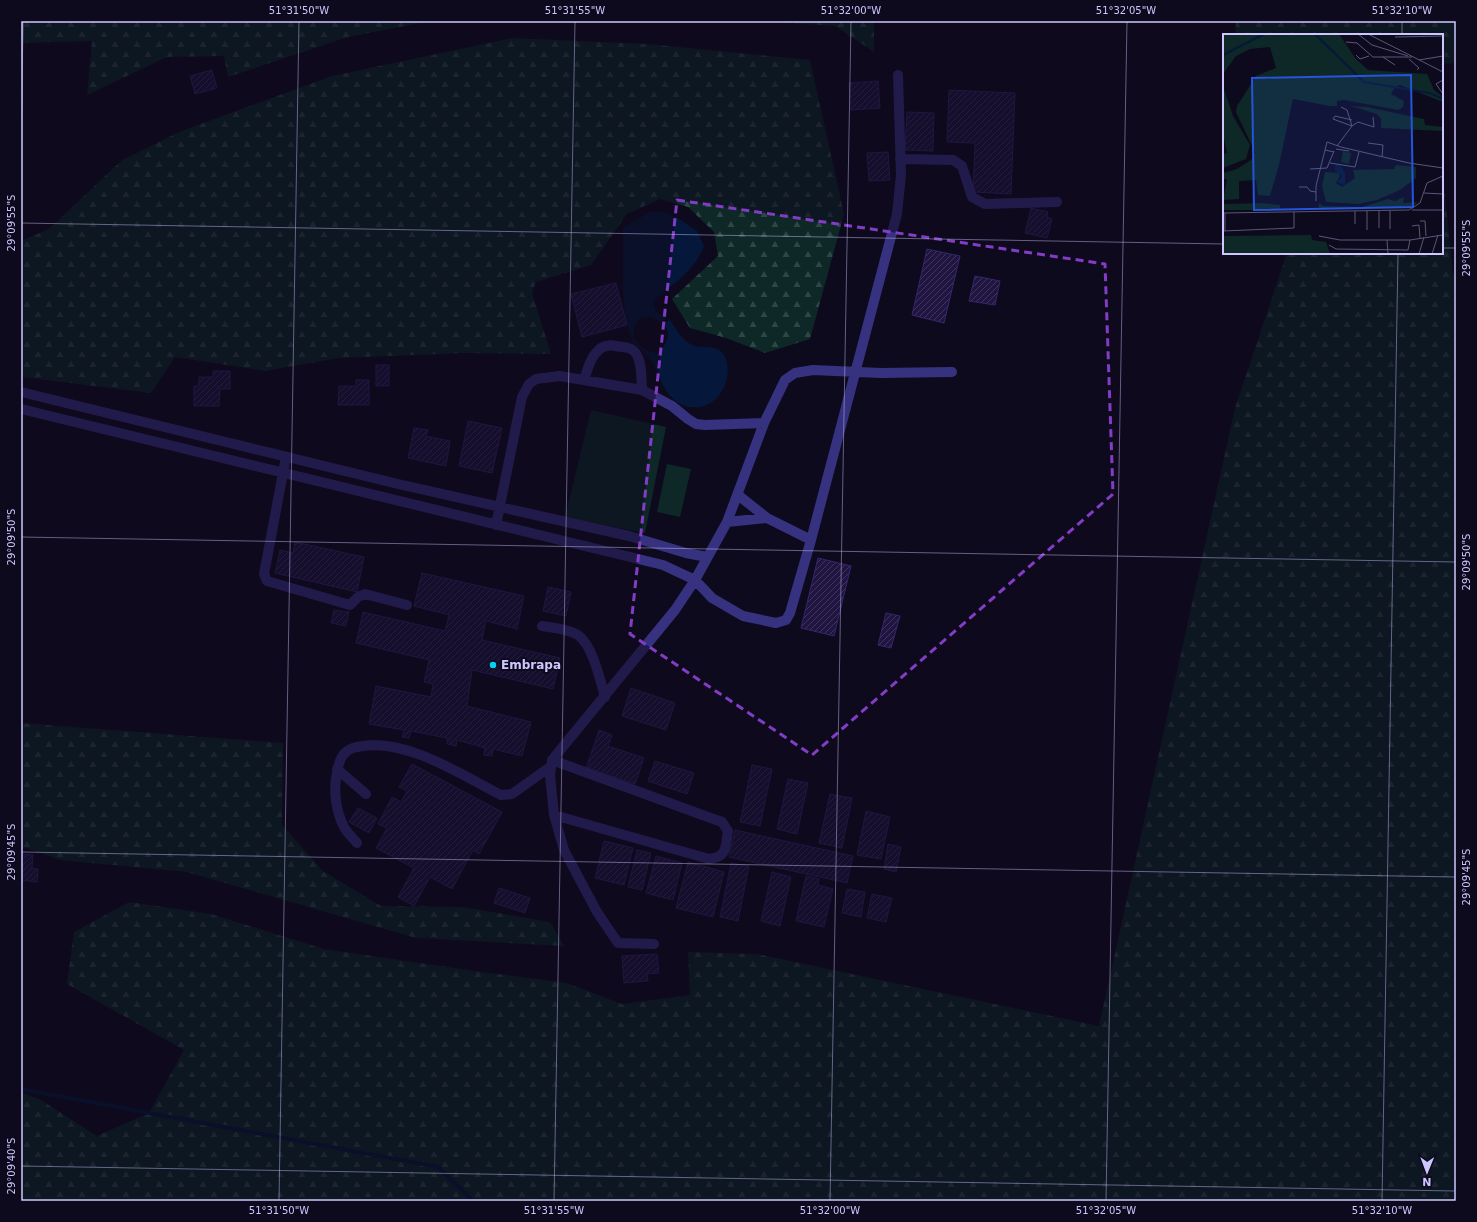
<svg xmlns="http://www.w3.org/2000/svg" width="1477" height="1222" font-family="'DejaVu Sans',sans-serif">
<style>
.forest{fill:url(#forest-firs)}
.pitch{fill:#0d2827}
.water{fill:#05183b}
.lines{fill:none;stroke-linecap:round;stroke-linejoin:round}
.stream{stroke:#05183b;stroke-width:4}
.building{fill:url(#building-hatch);stroke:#35266d}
.minor{stroke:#373280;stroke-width:10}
.marked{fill:none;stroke:#833cc5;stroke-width:3;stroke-dasharray:8 5;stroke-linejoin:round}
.ticks{fill:none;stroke:#cec7ff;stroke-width:1;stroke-opacity:0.45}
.poi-dot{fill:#00d4f2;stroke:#0e0a1e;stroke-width:1.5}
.labels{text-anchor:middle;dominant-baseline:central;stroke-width:4;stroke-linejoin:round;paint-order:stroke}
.poi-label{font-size:12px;font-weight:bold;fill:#cec7ff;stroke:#0e0a1e;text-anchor:start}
.inset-river{fill:none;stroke:#05183b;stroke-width:2}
.inset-road{fill:none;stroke:#5b5678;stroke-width:1}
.view{fill:#2654da;fill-opacity:0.15;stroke:#2654da;stroke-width:2}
.inset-edge{fill:none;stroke:#cec7ff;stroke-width:2}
.neatline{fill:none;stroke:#cec7ff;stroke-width:1.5}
.ticks-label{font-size:10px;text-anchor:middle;fill:#cec7ff}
</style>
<defs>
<pattern id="forest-firs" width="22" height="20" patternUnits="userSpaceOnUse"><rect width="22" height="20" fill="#0d2827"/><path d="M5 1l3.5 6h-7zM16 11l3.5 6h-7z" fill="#2f4647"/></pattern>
<pattern id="building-hatch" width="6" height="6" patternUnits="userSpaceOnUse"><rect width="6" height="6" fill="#1f1540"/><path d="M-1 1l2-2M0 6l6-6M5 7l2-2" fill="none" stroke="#3e365d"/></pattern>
</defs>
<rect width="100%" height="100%" fill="#0e0a1e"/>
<!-- forest -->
<path class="forest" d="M 21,21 L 431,21 L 348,37 L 228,77 L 224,56 L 167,57 L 87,95 L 92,41 L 21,43 Z
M 762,21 L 874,21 L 874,52 L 835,26 Z
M 1236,21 L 1456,21 L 1456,63 L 1442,64 L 1442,35 L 1235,35 Z
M 512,38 L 648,44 L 810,60 L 844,214 L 810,339 L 765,353 L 726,338 L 690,328 L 672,299 L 718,256 L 714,232 L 688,207 L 660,199 L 627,214 L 591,265 L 536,282 L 532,293 L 551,354 L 464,353 L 339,358 L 265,371 L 175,357 L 151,393 L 21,377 L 21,241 L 49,229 L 121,161 L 179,132 L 332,76 Z
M 1442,165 L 1453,274 L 1456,274 L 1456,1201 L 21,1201 L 21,1092 L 41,1100 L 97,1136 L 149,1113 L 184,1050 L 67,984 L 74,932 L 129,902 L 211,914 L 324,949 L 475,971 L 567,983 L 622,1004 L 690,995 L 688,952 L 757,954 L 1099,1026 L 1235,408 L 1287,253 L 1442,253 Z
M 21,723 L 283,743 L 282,825 L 323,871 L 381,906 L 463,907 L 550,922 L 564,946 L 416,938 L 187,872 L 60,860 L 21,846 Z"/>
<!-- pitch -->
<path class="pitch" d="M 591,410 L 666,427 L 645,533 L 565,517 Z
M 667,464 L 691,469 L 680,517 L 657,512 Z"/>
<!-- water -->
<path class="water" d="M 660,211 L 676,217 L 697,231 L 704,246 C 695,270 672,285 653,301 L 656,312 L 665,316 L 666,318 L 661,322 L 650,317 L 640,318 L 635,326 L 633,337 C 640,348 646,352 659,353 C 666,345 673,332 663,324 L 670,320 C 675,328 682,340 692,345 C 703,350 720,342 726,359 C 734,385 712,416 683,405 C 662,397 660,370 647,355 C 641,348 634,346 631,337 C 619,306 624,261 623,228 L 648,213 Z"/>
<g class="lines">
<!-- stream -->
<path class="stream" d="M 21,1089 L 438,1167 L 473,1201"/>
</g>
<!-- building -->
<path class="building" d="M 212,70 L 217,88 L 195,94 L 190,76 Z
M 878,81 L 880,108 L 851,110 L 849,83 Z
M 949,90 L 1015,93 L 1011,194 L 973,192 L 975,143 L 947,142 Z
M 907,112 L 934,113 L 933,151 L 905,150 Z
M 888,152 L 890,180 L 869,181 L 867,153 Z
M 1031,208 L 1048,212 L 1047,217 L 1052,219 L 1047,238 L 1025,233 Z
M 927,249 L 960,256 L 944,323 L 912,315 Z
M 975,276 L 1000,281 L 995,305 L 969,301 Z
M 616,283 L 627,325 L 582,337 L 571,294 Z
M 376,365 L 389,365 L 389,386 L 376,386 Z
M 213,371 L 230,371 L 230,389 L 220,389 L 219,406 L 194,406 L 194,386 L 199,386 L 199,377 L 213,377 Z
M 356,380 L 369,380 L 369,405 L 338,405 L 339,386 L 356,386 Z
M 468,421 L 502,428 L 492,473 L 459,466 Z
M 414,428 L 428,430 L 426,436 L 450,441 L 446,466 L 408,458 Z
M 295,542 L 364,557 L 357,592 L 275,573 L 280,550 L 293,553 Z
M 818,558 L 851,566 L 834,636 L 801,628 Z
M 422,573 L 524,596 L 517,629 L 486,621 L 482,640 L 560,658 L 553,689 L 472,670 L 467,706 L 531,722 L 522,756 L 493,749 L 492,756 L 484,755 L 485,748 L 457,740 L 456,746 L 447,744 L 447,738 L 411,731 L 409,738 L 402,737 L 404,730 L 369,724 L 376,686 L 431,697 L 433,684 L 424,682 L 429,660 L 356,643 L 363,612 L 445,631 L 449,615 L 414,606 Z
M 548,587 L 571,592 L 566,616 L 543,611 Z
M 334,610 L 349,612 L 346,626 L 331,623 Z
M 886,613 L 900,616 L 891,648 L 878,645 Z
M 631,688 L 675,703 L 666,730 L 622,716 Z
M 599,730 L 612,735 L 608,746 L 644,758 L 635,784 L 586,768 Z
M 655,761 L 694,773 L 687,794 L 648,781 Z
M 412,764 L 502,812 L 479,854 L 473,850 L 452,889 L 430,877 L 414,906 L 398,897 L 414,868 L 376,848 L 387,828 L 378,824 L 392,797 L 401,802 L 407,791 L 399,787 Z
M 752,765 L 772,769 L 760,826 L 740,822 Z
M 788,779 L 808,783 L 797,834 L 777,829 Z
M 830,794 L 852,798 L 842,848 L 819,843 Z
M 358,808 L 377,818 L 369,833 L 349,822 Z
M 866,811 L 890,817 L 881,859 L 857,855 Z
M 735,830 L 853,856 L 847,883 L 729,857 Z
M 604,841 L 633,848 L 624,885 L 595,878 Z
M 888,844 L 901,847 L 896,872 L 884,869 Z
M 637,850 L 651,853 L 642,890 L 628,887 Z
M 21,854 L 33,855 L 32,868 L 38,869 L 37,882 L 21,880 Z
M 656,856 L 682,863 L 673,900 L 646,893 Z
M 688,862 L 724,872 L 713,917 L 676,908 Z
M 731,863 L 749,866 L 738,921 L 720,917 Z
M 772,872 L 791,877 L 780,926 L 761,921 Z
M 806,876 L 819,879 L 818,885 L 833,889 L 824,927 L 796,921 Z
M 499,888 L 530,898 L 525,913 L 494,903 Z
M 847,889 L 865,892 L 861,917 L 842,913 Z
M 872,894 L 892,898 L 886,922 L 867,918 Z
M 657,954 L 659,973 L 647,974 L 648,981 L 624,983 L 622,956 Z"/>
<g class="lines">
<!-- minor -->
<path class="minor" d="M 900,159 L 953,160 L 962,166 L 972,197 L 985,204 L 1057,202
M 584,380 C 587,372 589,361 595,354 C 600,347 607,344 616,346 C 621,347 627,347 631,349 C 643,355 641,379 642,390
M 21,392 L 398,484 L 629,536 L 686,553 L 707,557
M 21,409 L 663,565 L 695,580 L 712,598 L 743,616 L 776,623 L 786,620 L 790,613 L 811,540 L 767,518 L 727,522
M 286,457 L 264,574 L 267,581 L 350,605 L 358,597 L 365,594 L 407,605
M 738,495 L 767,518
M 496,525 L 522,397 L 529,384 L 536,379 L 560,376 L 642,390 L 672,406 L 688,419 L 696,424 L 705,425 L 764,423
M 811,540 L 897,214 L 901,175 L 898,75
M 542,626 C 554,628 568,629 578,635 C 593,646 600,680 605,697
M 552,760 L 708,817 L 722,822 L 728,831 C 725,847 728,857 709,859 L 554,815
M 337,769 L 366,794
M 357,843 C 353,838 347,833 344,827 C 336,812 333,789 337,773 C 338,767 340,758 344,754 C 349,748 356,747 363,746 C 407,739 462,775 501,795 L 512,794 L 550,767
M 654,944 L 618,943 L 597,912 L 564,850 L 554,815 L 550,775 L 552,760 L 675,610 L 695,580 L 727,522 L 764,423 L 785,380 L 795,373 L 813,370 L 881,373 L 952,372"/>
</g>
<!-- marked area -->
<path d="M0 0H1477V1222H0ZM 677,200 L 1105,264 L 1113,494 L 812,755 L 630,634 Z" fill="#0e0a1e" fill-opacity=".55" fill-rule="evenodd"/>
<path class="marked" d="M 677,200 L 1105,264 L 1113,494 L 812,755 L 630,634 Z"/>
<!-- ticks -->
<path class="ticks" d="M 1402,35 L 1402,21M 21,160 L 23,21M 21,223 L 1224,244M 1442,248 L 1456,248M 21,537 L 1456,562M 21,852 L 1456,877M 21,1166 L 1456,1191M 279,1201 L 299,21M 554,1201 L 575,21M 830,1201 L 851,21M 1106,1201 L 1127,21M 1382,1201 L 1398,253"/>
<!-- markers -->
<circle class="poi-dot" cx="493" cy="665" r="4"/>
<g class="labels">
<!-- poi labels -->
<g class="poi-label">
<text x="501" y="665">Embrapa</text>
</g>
</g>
<!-- overview -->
<g transform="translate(1223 34)">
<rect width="220" height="220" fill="#0e0a1e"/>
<path d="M 0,0 L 116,0 L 133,25 L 145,36 L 204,40 L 211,56 L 220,63 L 220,68 L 177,51 L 172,53 L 168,60 L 181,67 L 180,73 L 175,76 L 121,66 L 114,67 L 114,72 L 107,72 L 70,65 L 56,131 L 47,162 L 35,161 L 33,146 L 16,147 L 16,165 L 0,166 L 4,145 L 0,145 L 0,139 L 14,135 L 28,126 L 32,118 L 13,78 L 14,72 L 33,42 L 53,34 L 47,13 L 27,15 L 13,22 L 0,40 ZM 0,52 L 10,82 L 27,111 L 23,125 L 0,134 L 0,120 L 4,119 L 0,100 ZM 128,72 L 144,73 L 201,85 L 202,91 L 220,93 L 220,97 L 158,94 L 158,85 L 154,80 ZM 173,131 L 193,133 L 193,144 L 177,156 L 154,166 L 135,170 L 103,168 L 99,152 L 102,138 L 115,139 L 117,142 L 113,149 L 119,153 L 132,144 L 130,136 L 171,135 ZM 181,163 L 180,169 L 195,168 L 189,173 L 96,175 L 96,169 L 100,172 L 139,173 L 165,165 L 172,167 ZM 39,169 L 57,171 L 57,176 L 0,176 L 0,170 ZM 88,201 L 89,206 L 103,208 L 107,220 L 0,220 L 0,202 Z" fill="#0d2827"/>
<path d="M 120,117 L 128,119 L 126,130 L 118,128 Z" fill="#0d2827"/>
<path d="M 112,131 L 117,131 L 122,139 L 122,150 L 120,151 L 114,148 L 119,142 L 112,137 Z" fill="#05183b"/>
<path class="inset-river" d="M 92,0 L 141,48 L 207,59 L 220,65M 0,21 L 41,0"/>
<path class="inset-road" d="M 135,0 L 149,11 L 185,22M 145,0 L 220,38M 172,3 L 220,2M 123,8 L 134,9 L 150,23 L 189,23M 133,21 L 137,25 L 146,22M 160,23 L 172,31M 186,25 L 196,34 L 194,36M 196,26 L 220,22M 220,46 L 213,50 L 220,60M 129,86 L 112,82 L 110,85 L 129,92M 129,92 L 135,88 L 151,93 L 150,83M 145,109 L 160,111 L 159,123M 114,112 L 129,92 L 124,76 L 118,73M 113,115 L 126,117M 111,118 L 102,116 L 104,108 L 118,113 L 186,129 L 220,134M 107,129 L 132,133 L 136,118M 87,135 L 104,134 L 111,117M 76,153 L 84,153 L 87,157 L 93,158M 201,159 L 220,160M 93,167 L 93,152 L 102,116M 189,176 L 220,176M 132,177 L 132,190M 144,177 L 144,196M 156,177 L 156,194M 167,177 L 167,195M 0,179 L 186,176 L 197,169 L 204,149 L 220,142M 2,179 L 2,197M 197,187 L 202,187 L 203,202M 189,192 L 196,191 L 197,204M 0,197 L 71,194 L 71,178M 96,202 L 117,206 L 187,206 L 220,201M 164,206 L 165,220M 106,211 L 113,215 L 185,216 L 187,206M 196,220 L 201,203M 209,220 L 215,201"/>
<path class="view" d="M 188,41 L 190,173 L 31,176 L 29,44 Z"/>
<rect width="220" height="220" class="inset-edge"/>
</g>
<!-- border -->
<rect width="1477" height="1222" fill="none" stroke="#0e0a1e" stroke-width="44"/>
<!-- north arrow -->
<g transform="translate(1427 1172) rotate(181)" stroke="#0e0a1e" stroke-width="3" paint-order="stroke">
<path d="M0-3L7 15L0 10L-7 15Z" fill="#cec7ff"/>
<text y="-6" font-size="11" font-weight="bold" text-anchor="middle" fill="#cec7ff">N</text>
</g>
<rect x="22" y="22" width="1433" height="1178" class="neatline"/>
<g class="ticks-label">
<text x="299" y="14">51°31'50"W</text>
<text x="575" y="14">51°31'55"W</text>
<text x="851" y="14">51°32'00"W</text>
<text x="1126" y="14">51°32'05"W</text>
<text x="1402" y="14">51°32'10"W</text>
<text transform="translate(11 223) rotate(-90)" y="4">29°09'55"S</text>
<text transform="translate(1466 248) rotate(-90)" y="4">29°09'55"S</text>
<text transform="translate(11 537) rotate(-90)" y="4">29°09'50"S</text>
<text transform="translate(1466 562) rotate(-90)" y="4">29°09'50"S</text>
<text transform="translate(11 852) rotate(-90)" y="4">29°09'45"S</text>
<text transform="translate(1466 877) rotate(-90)" y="4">29°09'45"S</text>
<text transform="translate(11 1166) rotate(-90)" y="4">29°09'40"S</text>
<text x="279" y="1214">51°31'50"W</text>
<text x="554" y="1214">51°31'55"W</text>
<text x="830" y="1214">51°32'00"W</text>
<text x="1106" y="1214">51°32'05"W</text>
<text x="1382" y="1214">51°32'10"W</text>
</g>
</svg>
